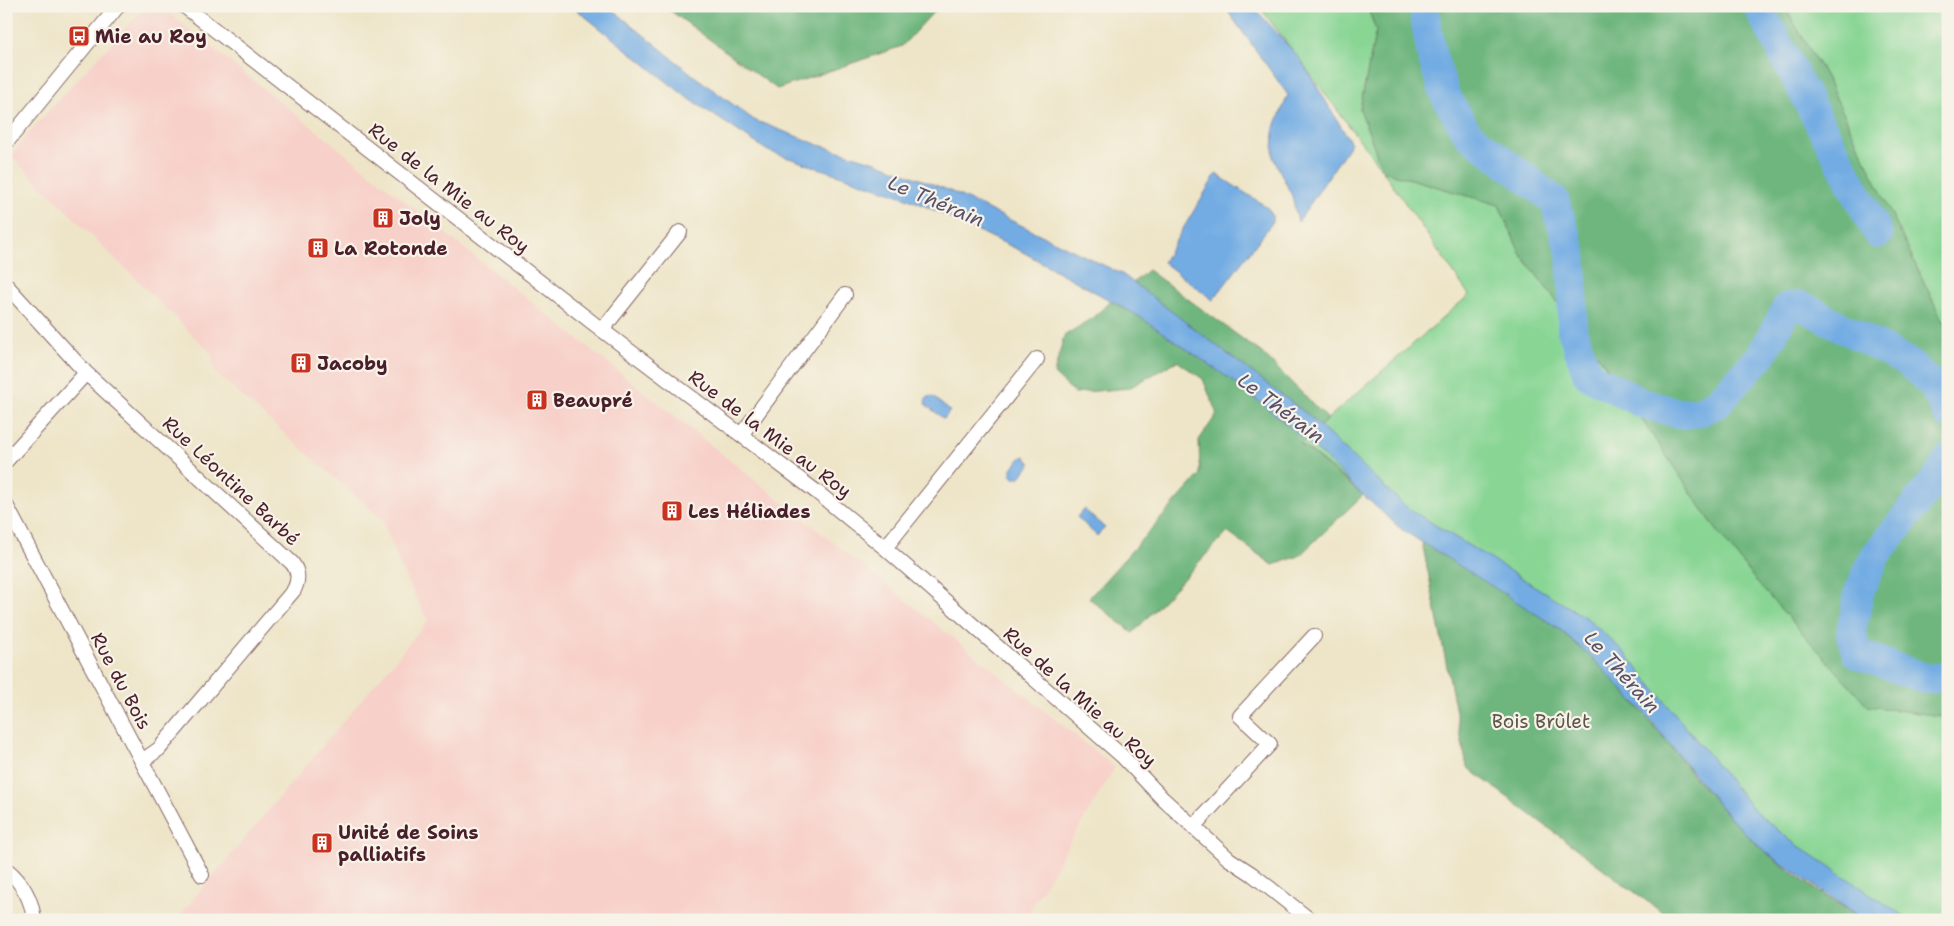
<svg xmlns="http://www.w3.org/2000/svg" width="1954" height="926" font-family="'Shantell Sans',sans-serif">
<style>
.built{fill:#f7d0c9}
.green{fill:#88d594;stroke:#697a60}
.forest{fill:#6eb67e;stroke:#5c6a54}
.water{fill:#72ace3;stroke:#5e6687}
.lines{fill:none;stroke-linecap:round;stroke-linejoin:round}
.river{stroke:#72ace3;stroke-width:30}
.minor-casing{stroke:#836462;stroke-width:16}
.minor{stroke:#fff;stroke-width:14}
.labels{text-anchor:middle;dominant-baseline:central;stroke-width:4.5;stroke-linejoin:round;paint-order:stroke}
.poi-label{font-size:19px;font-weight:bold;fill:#4a1f2b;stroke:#f7f3e8;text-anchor:start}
.street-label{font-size:19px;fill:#4a1f2b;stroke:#f7f3e8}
.park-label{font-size:19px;fill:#5d564a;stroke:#f7f3e8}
.water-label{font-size:20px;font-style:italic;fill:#58506b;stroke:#f7f3e8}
</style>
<rect width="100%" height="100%" fill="#f7f3e8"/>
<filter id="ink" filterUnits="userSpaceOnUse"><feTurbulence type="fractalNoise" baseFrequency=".02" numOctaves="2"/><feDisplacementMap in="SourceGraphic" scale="10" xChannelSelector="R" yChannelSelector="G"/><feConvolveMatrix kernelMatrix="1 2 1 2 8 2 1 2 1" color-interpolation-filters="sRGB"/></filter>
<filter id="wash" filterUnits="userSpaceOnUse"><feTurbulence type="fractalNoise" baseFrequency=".0096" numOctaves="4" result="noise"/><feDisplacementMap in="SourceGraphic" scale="20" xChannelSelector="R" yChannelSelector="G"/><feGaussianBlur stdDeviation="1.12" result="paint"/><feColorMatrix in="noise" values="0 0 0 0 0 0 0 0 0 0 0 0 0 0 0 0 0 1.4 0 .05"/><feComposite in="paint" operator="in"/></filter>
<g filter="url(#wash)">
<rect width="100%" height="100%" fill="#eee5c8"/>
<!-- built -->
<path class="built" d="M 146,6 L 160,6 L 1115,767 L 1024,920 L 176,920 L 428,621 L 403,573 L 382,519 L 214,372 L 212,354 L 11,156 L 30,131 Z"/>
<!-- green -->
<path class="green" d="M 1259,6 L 1367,6 L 1376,30 L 1360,109 L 1383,171 L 1499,205 L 1520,253 L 1605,365 L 1716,529 L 1868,706 L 1948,717 L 1948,920 L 1867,920 L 1422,542 L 1300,443 L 1469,295 L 1383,171 Z
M 1784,6 L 1948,6 L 1948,325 L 1943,322 L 1825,75 Z"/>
<!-- forest -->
<path class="forest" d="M 664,6 L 939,6 L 902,46 L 777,89 Z
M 1367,6 L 1784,6 L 1825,75 L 1943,322 L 1948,325 L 1948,717 L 1868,706 L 1759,585 L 1716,529 L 1605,365 L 1520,253 L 1499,205 L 1383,171 L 1360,109 L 1376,30 Z
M 1148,270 L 1262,353 L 1328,419 L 1300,444 L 1363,495 L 1299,556 L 1273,565 L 1227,532 L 1133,633 L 1089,598 L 1200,475 L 1199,440 L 1217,414 L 1203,379 L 1177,361 L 1129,388 L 1075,393 L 1054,374 L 1064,336 L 1092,318 Z
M 1422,542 C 1480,577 1541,610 1591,657 C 1649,712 1691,781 1748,836 C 1782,869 1824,895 1864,920 L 1672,920 L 1467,767 Z"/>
<!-- water -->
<path class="water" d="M 572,6 L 608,6 L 693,75 L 754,120 L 819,145 L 876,162 L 948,190 L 1122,274 L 1307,414 L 1406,507 L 1588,619 L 1624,652 L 1755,811 L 1790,840 L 1899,913 L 1913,920 L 1864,920 L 1772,857 L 1747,835 L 1717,803 L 1644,712 L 1591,657 L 1558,628 L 1401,529 L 1353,486 L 1327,459 L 1277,416 L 1234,382 L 1140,317 L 1021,251 L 923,205 L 901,196 L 768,151 L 685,96 Z
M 1224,6 L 1253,6 L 1301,60 L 1351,143 L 1298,222 L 1292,196 L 1273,157 L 1274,129 L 1288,95 Z
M 1216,174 L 1267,207 L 1272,215 L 1272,223 L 1213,300 L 1163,262 Z
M 932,396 L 950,411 L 944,419 L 925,404 L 926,398 Z
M 1025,456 L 1031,464 L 1019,478 L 1014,478 L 1010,473 C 1012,467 1019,458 1025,456 Z
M 1084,509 L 1105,528 L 1097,536 L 1077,517 Z"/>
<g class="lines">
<!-- river -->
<path class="river" d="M 1423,6 L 1432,56 L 1446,97 L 1468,134 L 1554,200 L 1571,252 L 1573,288 L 1572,330 L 1588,375 L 1641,403 L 1681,414 L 1699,412 L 1716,404 L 1759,358 L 1773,335 L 1787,307 L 1802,306 L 1909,363 L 1933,385 L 1948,414
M 1758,6 L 1878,234
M 1948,459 L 1942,471 L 1875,556 L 1860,589 L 1851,632 L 1857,654 L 1927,679 L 1948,677"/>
</g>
</g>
<g filter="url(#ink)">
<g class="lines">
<!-- minor casing -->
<g class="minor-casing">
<path id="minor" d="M 184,6 L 602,330 L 818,493 L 885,548 L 1122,756 L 1163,799 L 1229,859 L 1252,874 L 1310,920
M 6,143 L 118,6
M 6,285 L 86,373 L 292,563 C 299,572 299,580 294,590 L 159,749 L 142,761
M 602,330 L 680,232
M 741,435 L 845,295
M 6,461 L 86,373
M 6,505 L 202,875
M 885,548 L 1037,359
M 1193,827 L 1270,744 L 1240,716 L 1314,636
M 6,869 C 22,882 32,900 34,920"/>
</g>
<!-- minor -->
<use href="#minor" class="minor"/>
</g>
</g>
<!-- icons -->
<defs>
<g id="bus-square" transform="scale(1.125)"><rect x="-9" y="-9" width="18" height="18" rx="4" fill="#c8321e" stroke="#f7f3e8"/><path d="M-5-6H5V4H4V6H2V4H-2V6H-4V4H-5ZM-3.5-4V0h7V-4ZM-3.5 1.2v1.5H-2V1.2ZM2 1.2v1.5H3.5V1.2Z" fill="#fff"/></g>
<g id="building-square" transform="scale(1.125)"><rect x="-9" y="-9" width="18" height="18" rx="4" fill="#c8321e" stroke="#f7f3e8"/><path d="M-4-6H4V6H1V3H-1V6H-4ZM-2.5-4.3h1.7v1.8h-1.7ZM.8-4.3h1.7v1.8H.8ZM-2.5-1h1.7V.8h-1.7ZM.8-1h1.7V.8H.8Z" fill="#fff"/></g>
</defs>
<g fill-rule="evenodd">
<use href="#bus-square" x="79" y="36"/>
<use href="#building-square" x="383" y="218"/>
<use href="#building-square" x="318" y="248"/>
<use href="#building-square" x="301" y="363"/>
<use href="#building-square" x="537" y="400"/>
<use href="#building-square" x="672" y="511"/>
<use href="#building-square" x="322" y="843"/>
</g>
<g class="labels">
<!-- poi labels -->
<g class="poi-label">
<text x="95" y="36">Mie au Roy</text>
<text x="399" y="218">Joly</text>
<text x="334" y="248">La Rotonde</text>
<text x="317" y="363">Jacoby</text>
<text x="553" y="400">Beaupré</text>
<text x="688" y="511">Les Héliades</text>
<text x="338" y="832">Unité de Soins<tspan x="338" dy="22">palliatifs</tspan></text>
</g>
<!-- street labels -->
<g class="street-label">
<text transform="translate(449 188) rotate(38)">Rue de la Mie au Roy</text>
<text transform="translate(770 434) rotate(37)">Rue de la Mie au Roy</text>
<text transform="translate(231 481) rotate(43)">Rue Léontine Barbé</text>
<text transform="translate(121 681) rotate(62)">Rue du Bois</text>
<text transform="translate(1080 697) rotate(42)">Rue de la Mie au Roy</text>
</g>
<!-- park labels -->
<g class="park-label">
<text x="1541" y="721">Bois Brûlet</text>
</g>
<!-- water labels -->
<g class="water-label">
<text transform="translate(936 201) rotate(23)">Le Thérain</text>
<text transform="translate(1281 408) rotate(37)">Le Thérain</text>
<text transform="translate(1622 672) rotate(48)">Le Thérain</text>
</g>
</g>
<!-- margin -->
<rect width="1954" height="926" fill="none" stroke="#f7f3e8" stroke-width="25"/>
</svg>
